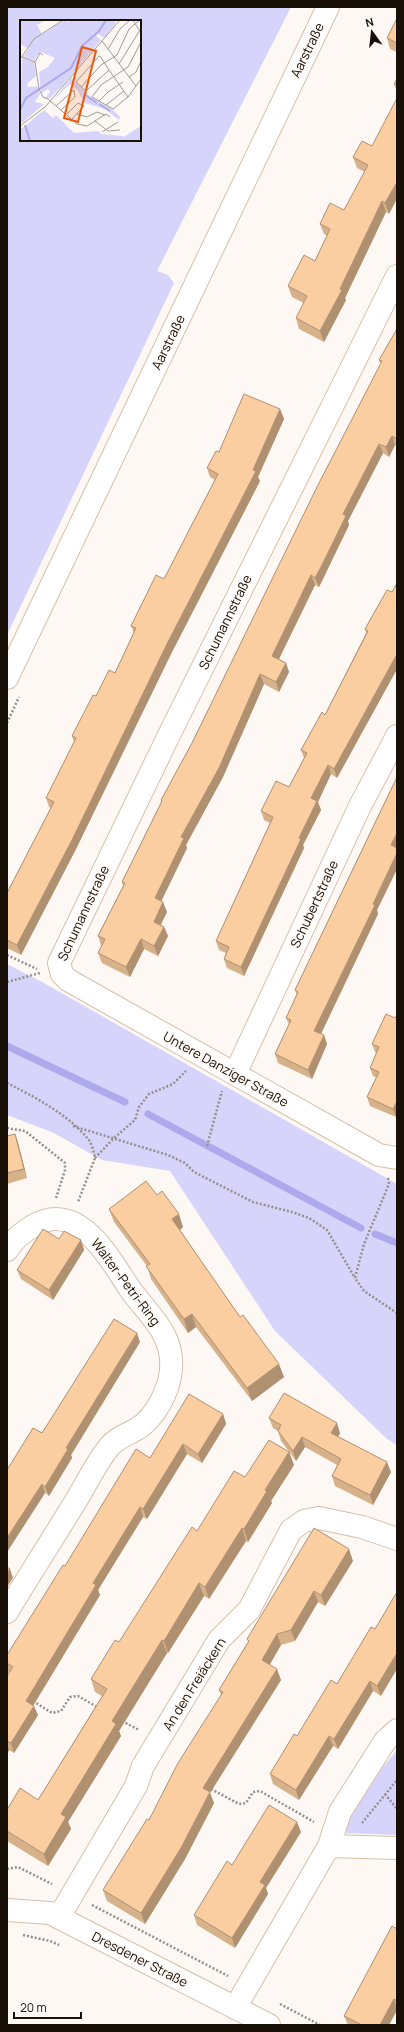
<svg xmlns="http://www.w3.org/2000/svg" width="404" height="2032" font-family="Manrope,sans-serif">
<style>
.green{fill:#d6d4fa;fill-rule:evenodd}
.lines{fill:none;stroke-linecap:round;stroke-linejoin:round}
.stream{stroke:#aea9ed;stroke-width:7}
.street-casing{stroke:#d7bfa7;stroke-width:24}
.primary-casing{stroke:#d7bfa7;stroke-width:24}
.path{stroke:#958f88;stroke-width:2.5;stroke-dasharray:2 2;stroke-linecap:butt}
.street{stroke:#fff;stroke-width:22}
.primary{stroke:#fff;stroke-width:22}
.wall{fill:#d7b18a}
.shaded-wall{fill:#af9071}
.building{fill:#facea1;stroke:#af9071}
.labels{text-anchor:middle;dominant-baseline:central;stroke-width:3;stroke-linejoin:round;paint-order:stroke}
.street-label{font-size:13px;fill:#180f07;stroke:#fdf8f3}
.inset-river{fill:none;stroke:#aea9ed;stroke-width:2}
.inset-road{fill:none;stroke:#a19b95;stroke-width:1}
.view{fill:#e8590c;fill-opacity:0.15;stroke:#e8590c;stroke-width:2}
.inset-edge{fill:none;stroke:#180f07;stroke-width:2}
</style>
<rect width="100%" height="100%" fill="#fdf8f3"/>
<!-- green -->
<path class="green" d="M 7,7 L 291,7 L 157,271 L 168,275 L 174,283 L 7,635 ZM 21,21 L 140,21 L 140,140 L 21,140 Z
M 7,964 L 44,983 L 397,1184 L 397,1445 L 387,1439 L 275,1331 L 170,1171 L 102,1160 L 54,1133 L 7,1115 Z
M 397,1750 L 397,1835 L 344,1833 L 343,1824 L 382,1768 Z"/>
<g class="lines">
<!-- stream -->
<path class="stream" d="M 7,1046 L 125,1102
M 148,1114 L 361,1228
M 375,1234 L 397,1243"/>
<!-- street casing -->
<g class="street-casing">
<path id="street" d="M 397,276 L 169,735 L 59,963 L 62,974 L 68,980 L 379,1155 L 397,1158
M 235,1074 L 360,806 L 397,736
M 7,1250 C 13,1240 23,1232 33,1226 C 79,1199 109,1258 130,1289 C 149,1316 174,1333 171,1370 C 169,1391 155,1418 137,1429 C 128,1434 115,1439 109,1447 C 97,1462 87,1482 77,1499 C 54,1537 30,1574 7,1612
M 329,1846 L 397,1848
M 7,1910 L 50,1913 L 269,2025
M 59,1917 L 136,1786 L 143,1766 L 219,1640 L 249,1610 L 291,1530 L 304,1521 L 319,1518 L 362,1527 L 397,1539
M 235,2008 L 329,1846 L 340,1812 L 385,1741 L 397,1730"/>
</g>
<!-- primary casing -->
<g class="primary-casing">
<path id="primary" d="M 7,678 L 328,7"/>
</g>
<!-- path -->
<path class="path" d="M 7,723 L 19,697
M 7,955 L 37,969
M 7,982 L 40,973
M 7,1083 C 35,1097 69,1115 89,1140 C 92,1145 94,1152 95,1158 L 78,1202
M 73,1126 L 168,1155 L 185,1163 L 194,1172 L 253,1202 L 292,1212 L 309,1218 L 327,1230 L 355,1278
M 7,1128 L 25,1131 L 65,1163 L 65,1170 L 56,1198
M 207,1146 L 222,1091
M 95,1158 L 114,1138 L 135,1120 L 139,1107 L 149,1094 L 173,1084 L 186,1071
M 388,1178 L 389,1184 L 364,1244 L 355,1278 L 364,1291 L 397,1313
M 33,1701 L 52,1713 L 61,1711 L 70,1697 L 78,1696 L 99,1708
M 122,1721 L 139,1730
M 211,1789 L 239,1804 L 246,1803 L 253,1792 L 260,1791 L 314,1822
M 385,1794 L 397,1809
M 362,1823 L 397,1780
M 7,1869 L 18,1867 L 52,1884
M 92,1905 L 228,1976
M 23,1935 L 50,1941 L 59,1945
M 280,2004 L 320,2025"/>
<!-- street -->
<use href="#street" class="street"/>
<!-- primary -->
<use href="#primary" class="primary"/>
</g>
<!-- wall -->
<path class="wall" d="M 397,18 L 397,52 L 390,49 L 387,38 Z
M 397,79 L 397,91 L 394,84 Z
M 372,146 L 389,214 L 386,212 L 345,298 L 346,300 L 324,342 L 299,329 L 296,318 L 304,303 L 292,297 L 288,286 L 315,261 L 327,236 L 324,234 L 320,224 L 344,210 L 365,172 L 357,168 L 353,157 Z
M 397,329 L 397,446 L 395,445 L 389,457 L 383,453 L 348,521 L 349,525 L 324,577 L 319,587 L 315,585 L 279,659 L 286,663 L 289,672 L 279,692 L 264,684 L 223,777 L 186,845 L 187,848 L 161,901 L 167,912 L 161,925 L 164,927 L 168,936 L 158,956 L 144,949 L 130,977 L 102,963 L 98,953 L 102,946 L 101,945 L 98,936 L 123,886 L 122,882 L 161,803 L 161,800 L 192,743 L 381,364 L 379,360 Z
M 280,409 L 284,419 L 258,477 L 260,481 L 171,654 L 76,849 L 21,955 L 7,948 L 7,893 L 51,808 L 49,807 L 46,798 L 74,742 L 72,736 L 96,696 L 115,673 L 134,633 L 131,626 L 164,579 L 215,480 L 210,477 L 207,468 L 219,452 Z
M 397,583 L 397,669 L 337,778 L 331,774 L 318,802 L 321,810 L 303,845 L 304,848 L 244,976 L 227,968 L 224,959 L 226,953 L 219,950 L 216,941 L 270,823 L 264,820 L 261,811 L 289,787 L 304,758 L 301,750 L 325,715 L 366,633 L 365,629 L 392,592 Z
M 397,777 L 397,869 L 377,910 L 378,914 L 321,1034 L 324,1035 L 327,1044 L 312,1079 L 278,1063 L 275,1054 L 289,1024 L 286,1018 L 297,996 L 295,990 Z
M 386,1014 L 396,1117 L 370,1106 L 367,1097 L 377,1078 L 373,1076 L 370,1068 L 376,1053 L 375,1052 L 372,1044 Z
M 15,1134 L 18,1143 L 27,1178 L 7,1184 L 7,1136 Z
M 157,1195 L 183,1227 L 180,1230 L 240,1317 L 284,1377 L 252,1401 L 196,1327 L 188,1333 L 151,1279 L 147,1266 L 114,1222 L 109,1209 Z
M 59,1239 L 81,1240 L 84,1250 L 53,1300 L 21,1279 L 17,1270 Z
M 140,1342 L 71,1455 L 72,1458 L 49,1496 L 45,1493 L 7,1552 L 42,1433 Z
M 223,1414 L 226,1424 L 202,1463 L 187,1454 L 147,1519 L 143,1517 L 98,1590 L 100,1595 L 33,1705 L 38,1715 L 14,1753 L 9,1750 L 7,1754 L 7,1676 L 9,1672 L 7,1671 L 7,1655 L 65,1566 L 150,1458 Z
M 269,1418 L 340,1433 L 338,1437 L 391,1472 L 373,1505 L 335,1486 L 332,1476 L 337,1465 L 305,1447 L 296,1461 L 281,1441 L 278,1431 L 273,1428 Z
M 289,1452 L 294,1465 L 271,1501 L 272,1503 L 248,1542 L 246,1541 L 209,1599 L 204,1596 L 168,1653 L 167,1653 L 119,1731 L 121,1736 L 68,1822 L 71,1829 L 48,1866 L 7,1841 L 7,1810 L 38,1800 L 102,1696 L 95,1692 L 91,1679 L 119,1642 L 197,1531 L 245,1477 Z
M 353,1561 L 325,1606 L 318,1602 L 295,1641 L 281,1645 L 270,1664 L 281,1680 L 210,1793 L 214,1803 L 185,1859 L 145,1924 L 107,1901 L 103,1890 L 149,1820 L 221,1695 L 219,1690 L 248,1642 L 247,1639 Z
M 371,1627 L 381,1696 L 373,1691 L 338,1749 L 333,1746 L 299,1800 L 273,1784 L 270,1774 L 297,1736 L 337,1684 Z
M 301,1832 L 266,1888 L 268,1894 L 235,1948 L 197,1925 L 194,1915 L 232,1865 Z
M 397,1929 L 397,2010 L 389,2025 L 348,2025 L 344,2016 Z"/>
<!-- shaded-wall -->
<path class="shaded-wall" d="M 397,182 L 397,199 L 389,214 L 385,203 Z
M 382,201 L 386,212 L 345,298 L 346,300 L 324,342 L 320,331 Z
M 280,409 L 284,419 L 258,477 L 260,481 L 171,654 L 76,849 L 21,955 L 17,945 L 253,470 Z
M 392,436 L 395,445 L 389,457 L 386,447 Z
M 379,444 L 383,453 L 348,521 L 349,525 L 319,587 L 315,578 L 343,514 Z
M 311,575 L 315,585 L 276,665 L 272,656 Z
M 397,654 L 397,669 L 337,778 L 334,769 Z
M 286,663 L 289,672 L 279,692 L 276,682 Z
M 260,674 L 264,684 L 223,777 L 186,845 L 187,848 L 158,908 L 155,898 L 181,837 Z
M 328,765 L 331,774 L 318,802 L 321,810 L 303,845 L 304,848 L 244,976 L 241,967 L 299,838 L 311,798 Z
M 397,833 L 397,849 L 391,845 Z
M 397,853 L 397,869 L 377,910 L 378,914 L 318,1040 L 314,1031 L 373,904 Z
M 163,902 L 167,912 L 157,931 L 154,922 Z
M 164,927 L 168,936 L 158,956 L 154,946 Z
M 141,939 L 144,949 L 130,977 L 126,967 Z
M 324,1035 L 327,1044 L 312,1079 L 308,1070 Z
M 397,1101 L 397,1116 L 396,1117 L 393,1109 Z
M 15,1134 L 18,1143 L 27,1178 L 24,1169 Z
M 179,1214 L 183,1227 L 177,1232 L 172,1219 Z
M 81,1240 L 84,1250 L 53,1300 L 49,1290 Z
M 192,1314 L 196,1327 L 188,1333 L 184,1319 Z
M 137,1333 L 140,1342 L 71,1455 L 72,1458 L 49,1496 L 45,1487 L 66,1448 Z
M 279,1364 L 284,1377 L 252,1401 L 247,1388 Z
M 223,1414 L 226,1424 L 202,1463 L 198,1454 Z
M 337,1423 L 340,1433 L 334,1443 L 331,1433 Z
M 302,1437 L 305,1447 L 296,1461 L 293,1451 Z
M 183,1444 L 187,1454 L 147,1519 L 143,1509 Z
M 289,1452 L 294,1465 L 271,1501 L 272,1503 L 248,1542 L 244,1529 L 265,1490 Z
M 387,1462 L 391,1472 L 373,1505 L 370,1495 Z
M 42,1484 L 45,1493 L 7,1552 L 7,1538 Z
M 140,1507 L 143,1517 L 98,1590 L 100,1595 L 30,1711 L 26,1701 L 93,1583 Z
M 242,1528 L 246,1541 L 209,1599 L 205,1587 Z
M 349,1549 L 353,1561 L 325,1606 L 321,1595 Z
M 10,1569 L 13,1578 L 7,1587 L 7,1573 Z
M 199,1583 L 204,1596 L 168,1653 L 164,1641 Z
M 314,1591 L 318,1602 L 295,1641 L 291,1630 Z
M 277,1634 L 281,1645 L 266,1671 L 262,1660 Z
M 162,1640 L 167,1653 L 119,1731 L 121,1736 L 68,1822 L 71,1829 L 48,1866 L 44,1854 L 61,1814 L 112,1721 Z
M 397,1653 L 397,1669 L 381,1696 L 377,1686 Z
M 277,1669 L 281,1680 L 210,1793 L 214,1803 L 185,1859 L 145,1924 L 141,1913 L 203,1788 Z
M 370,1681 L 373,1691 L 338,1749 L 334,1739 Z
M 34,1706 L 38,1715 L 14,1753 L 11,1743 Z
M 329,1736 L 333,1746 L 299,1800 L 296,1790 Z
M 7,1744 L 9,1750 L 7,1754 Z
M 297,1822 L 301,1832 L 266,1888 L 268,1894 L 235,1948 L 232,1938 L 260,1882 Z
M 394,1999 L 397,2010 L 389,2025 L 380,2025 Z"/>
<!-- building -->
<path class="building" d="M 397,18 L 397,43 L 387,38 Z
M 397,79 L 397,85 L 394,84 Z
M 397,98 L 397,182 L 385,203 L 382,201 L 340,289 L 342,290 L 320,331 L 296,318 L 307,296 L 288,286 L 304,255 L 315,261 L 330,229 L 320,224 L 330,203 L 344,210 L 368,165 L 353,157 L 362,141 L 372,146 Z
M 397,329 L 397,439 L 392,436 L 386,447 L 379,444 L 343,514 L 346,516 L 321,567 L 315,578 L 311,575 L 272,656 L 286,663 L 276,682 L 260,674 L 219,768 L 181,837 L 184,838 L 155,898 L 163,902 L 154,922 L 164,927 L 154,946 L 141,939 L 126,967 L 98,953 L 105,939 L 98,936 L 125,883 L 122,882 L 162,801 L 161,800 L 192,743 L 318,485 L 382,361 L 379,360 Z
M 244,394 L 280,409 L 253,470 L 256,471 L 167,644 L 72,840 L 17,945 L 7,940 L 7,893 L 54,802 L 46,798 L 76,738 L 72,736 L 93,695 L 96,696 L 109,670 L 115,673 L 136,628 L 131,626 L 156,575 L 164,579 L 218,474 L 207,468 L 216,451 L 219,452 Z
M 397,583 L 397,654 L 334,769 L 328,765 L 311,798 L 317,801 L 299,838 L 301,839 L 241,967 L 224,959 L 229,947 L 216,941 L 273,817 L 261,811 L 276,781 L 289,787 L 307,753 L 301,750 L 322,712 L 325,715 L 368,631 L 365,629 L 387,590 L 392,592 Z
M 397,777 L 397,833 L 391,845 L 397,848 L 397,853 L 373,904 L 375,905 L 314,1031 L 324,1035 L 308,1070 L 275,1054 L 291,1020 L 286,1018 L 298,992 L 295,990 Z
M 386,1014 L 395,1018 L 397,1015 L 397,1101 L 393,1109 L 367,1097 L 379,1072 L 370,1068 L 379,1047 L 372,1044 Z
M 15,1134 L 24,1169 L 7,1173 L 7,1136 Z
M 146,1181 L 157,1195 L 162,1191 L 179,1214 L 172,1219 L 240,1317 L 243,1315 L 279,1364 L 247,1388 L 192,1314 L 184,1319 L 146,1266 L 150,1264 L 109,1209 Z
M 43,1229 L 59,1239 L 64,1231 L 81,1240 L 49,1290 L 17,1270 Z
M 114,1319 L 137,1333 L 66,1448 L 68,1449 L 45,1487 L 42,1484 L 7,1538 L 7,1470 L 33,1428 L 42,1433 Z
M 284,1393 L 337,1423 L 331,1433 L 387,1462 L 370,1495 L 332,1476 L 341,1459 L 302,1437 L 293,1451 L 278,1431 L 281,1425 L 269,1418 Z
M 189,1394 L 223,1414 L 198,1454 L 183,1444 L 143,1509 L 140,1507 L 93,1583 L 96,1585 L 26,1701 L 34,1706 L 11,1743 L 7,1741 L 7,1676 L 13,1667 L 7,1663 L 7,1655 L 63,1565 L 65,1566 L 136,1449 L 150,1458 Z
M 269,1440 L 289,1452 L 265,1490 L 267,1491 L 244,1529 L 242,1528 L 205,1587 L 199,1583 L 164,1641 L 162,1640 L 112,1721 L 116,1724 L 61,1814 L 66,1817 L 44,1854 L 7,1831 L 7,1810 L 20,1788 L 38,1800 L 107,1689 L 91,1679 L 115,1640 L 119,1642 L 192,1527 L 197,1531 L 234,1471 L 245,1477 Z
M 314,1528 L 349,1549 L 321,1595 L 314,1591 L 291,1630 L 277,1634 L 262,1660 L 277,1669 L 203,1788 L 210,1792 L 181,1848 L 141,1913 L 103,1890 L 147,1819 L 149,1820 L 178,1763 L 223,1692 L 219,1690 L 249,1641 L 247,1639 Z
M 7,1567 L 10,1569 L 7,1573 Z
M 397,1592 L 397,1653 L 377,1686 L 370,1681 L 334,1739 L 329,1736 L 296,1790 L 270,1774 L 294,1734 L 297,1736 L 331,1680 L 337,1684 L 371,1627 L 375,1629 Z
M 269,1805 L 297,1822 L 260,1882 L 265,1885 L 232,1938 L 194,1915 L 227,1861 L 232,1865 Z
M 392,1926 L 397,1929 L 397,2001 L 394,1999 L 380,2025 L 362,2025 L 344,2016 Z"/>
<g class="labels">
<!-- street labels -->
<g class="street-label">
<text transform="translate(307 50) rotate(-64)">Aarstraße</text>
<text transform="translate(168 342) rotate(-64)">Aarstraße</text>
<text transform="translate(225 622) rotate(-64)">Schumannstraße</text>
<text transform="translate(314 904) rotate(-65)">Schubertstraße</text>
<text transform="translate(83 913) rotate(-65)">Schumannstraße</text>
<text transform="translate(226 1069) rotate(29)">Untere Danziger Straße</text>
<text transform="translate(126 1282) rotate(53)">Walter-Petri-Ring</text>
<text transform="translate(194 1684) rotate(-58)">An den Freiäckern</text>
<text transform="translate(140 1959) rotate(27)">Dresdener Straße</text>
</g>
</g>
<!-- overview -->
<g transform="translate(20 20)">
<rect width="121" height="121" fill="#fdf8f3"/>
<path d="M 0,0 L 25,0 L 17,5 L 22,14 L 7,28 L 0,24 ZM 44,0 L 48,2 L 51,0 L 94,0 L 96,3 L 84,18 L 78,14 L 76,16 L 81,20 L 41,67 L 30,78 L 25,78 L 30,72 L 28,69 L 21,74 L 19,52 L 28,47 L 35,38 L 21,32 L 15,38 L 16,41 L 3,37 L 14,20 ZM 2,38 L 14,42 L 16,56 L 8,63 L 7,67 L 17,66 L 20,74 L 15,82 L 24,84 L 2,103 L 0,100 ZM 51,58 L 71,77 L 93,90 L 100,97 L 99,100 L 85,89 L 65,83 L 57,70 L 50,64 L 33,81 ZM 24,90 L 33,98 L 36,95 L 54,113 L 79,111 L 81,114 L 103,116 L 102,118 L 121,106 L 121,121 L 0,121 L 0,110 Z" fill="#d6d4fa"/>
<path class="inset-river" d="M 64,74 L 77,83M 79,84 L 90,91M 0,90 L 6,78 L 51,48 L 62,26 L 79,11 L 86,0M 5,105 L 10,121"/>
<path class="inset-road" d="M 113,0 L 121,13M 82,21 L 116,66M 121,22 L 108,47 L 81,65 L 72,77 L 93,89 L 108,77 L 121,59M 88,29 L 100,9 L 110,0M 2,37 L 15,42 L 19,69 L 23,77 L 28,79 L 57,104 L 67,106 L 86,94 L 90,97M 0,39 L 14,19 L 43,0M 15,42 L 20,33 L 23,35M 99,44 L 120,10M 89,50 L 66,71 L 56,62 L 79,36 L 80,36 L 89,50 L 108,77M 109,57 L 116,52 L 121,41M 61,67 L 81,45 L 97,35 L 109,9 L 120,0M 79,81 L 88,72 L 103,62M 86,85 L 104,71M 36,86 L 54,70 L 55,77 L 41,90M 47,94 L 58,83 L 64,86 L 52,99M 57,94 L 67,97 L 77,92 L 85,95M 75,101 L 88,111 L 100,110M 0,106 L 25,87 L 100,0M 82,112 L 98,102"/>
<path class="view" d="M 62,27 L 76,31 L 58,102 L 44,98 Z"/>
<rect width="121" height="121" class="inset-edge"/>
</g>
<!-- border -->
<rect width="404" height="2032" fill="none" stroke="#180f07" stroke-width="16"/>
<!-- north arrow -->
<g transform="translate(372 32) rotate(345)" stroke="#fdf8f3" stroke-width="3" paint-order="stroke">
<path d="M0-3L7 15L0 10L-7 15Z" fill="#180f07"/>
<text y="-6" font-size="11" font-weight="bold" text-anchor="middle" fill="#180f07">N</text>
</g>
<!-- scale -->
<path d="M14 2012v6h67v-6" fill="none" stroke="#180f07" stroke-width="2"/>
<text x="20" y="2012" font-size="12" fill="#180f07" stroke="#fdf8f3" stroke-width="3" paint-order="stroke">20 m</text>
</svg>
